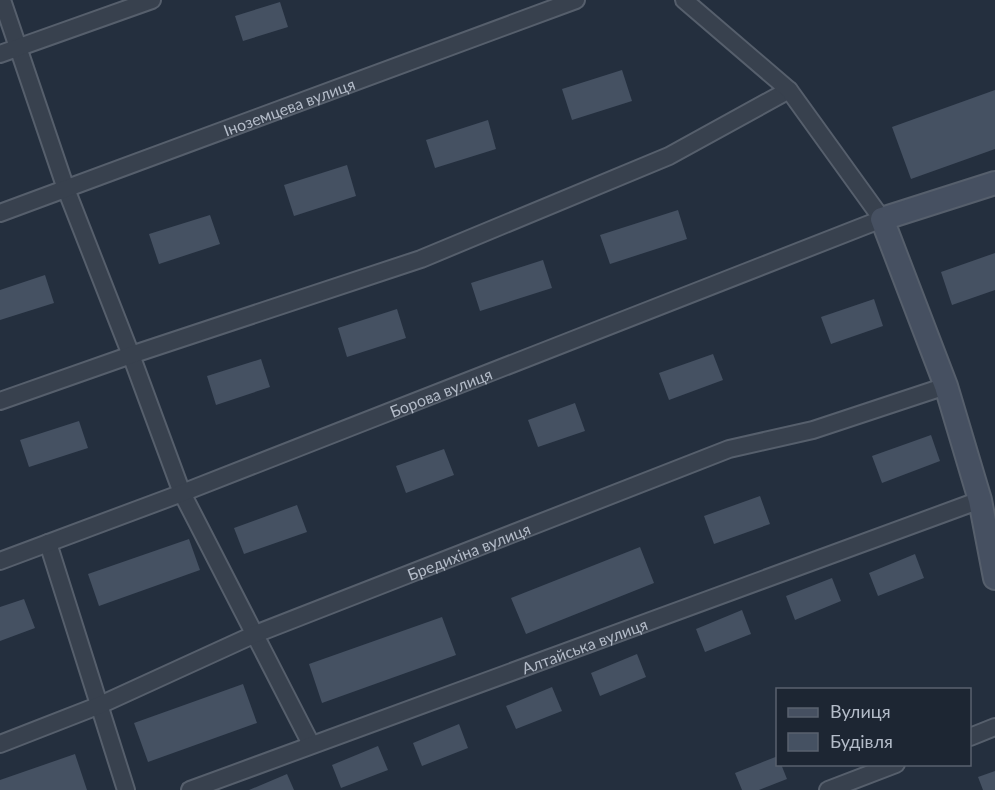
<svg xmlns="http://www.w3.org/2000/svg" width="995" height="790" font-family="Lato,sans-serif">
<style>
.building{fill:#455162}
.lines{fill:none;stroke-linecap:round;stroke-linejoin:round}
.minor-casing{stroke:#565f6c;stroke-width:20}
.secondary-casing{stroke:#565f6c;stroke-width:26}
.minor{stroke:#38414e;stroke-width:16}
.secondary{stroke:#465061;stroke-width:22}
.labels{text-anchor:middle;dominant-baseline:central;stroke-width:4.5;stroke-linejoin:round;paint-order:stroke}
.street-label{font-size:16px;fill:#b4bcc9;stroke:#1d2633}
</style>
<rect width="100%" height="100%" fill="#242f3e"/>
<!-- building -->
<path class="building" d="M 280,2 L 288,27 L 243,41 L 235,16 Z
M 622,70 L 632,101 L 572,120 L 562,89 Z
M 995,90 L 995,149 L 911,179 L 892,127 Z
M 488,120 L 496,149 L 435,168 L 426,140 Z
M 347,165 L 356,196 L 294,216 L 284,185 Z
M 678,210 L 687,239 L 610,264 L 600,235 Z
M 210,215 L 220,244 L 159,264 L 149,234 Z
M 995,253 L 995,290 L 952,305 L 941,272 Z
M 543,260 L 552,288 L 480,311 L 471,283 Z
M 45,275 L 54,303 L 0,320 L 0,290 Z
M 874,299 L 883,326 L 831,344 L 821,317 Z
M 397,309 L 406,338 L 347,357 L 338,328 Z
M 713,354 L 723,380 L 669,400 L 659,373 Z
M 261,359 L 270,387 L 216,405 L 207,376 Z
M 575,403 L 585,431 L 538,447 L 528,420 Z
M 79,421 L 88,448 L 29,467 L 20,440 Z
M 931,435 L 940,461 L 882,483 L 872,456 Z
M 444,449 L 454,475 L 406,493 L 396,466 Z
M 760,496 L 770,524 L 714,544 L 704,516 Z
M 297,505 L 307,532 L 244,554 L 234,528 Z
M 189,539 L 200,570 L 99,606 L 88,574 Z
M 640,547 L 654,583 L 526,634 L 511,598 Z
M 915,554 L 924,578 L 878,596 L 869,573 Z
M 832,578 L 841,601 L 795,620 L 786,596 Z
M 24,599 L 35,628 L 0,641 L 0,607 Z
M 742,610 L 751,634 L 705,652 L 696,629 Z
M 442,617 L 456,655 L 322,703 L 309,664 Z
M 637,654 L 646,677 L 600,696 L 591,673 Z
M 243,684 L 257,723 L 148,762 L 134,723 Z
M 552,687 L 562,711 L 516,729 L 506,706 Z
M 459,724 L 468,748 L 422,766 L 413,743 Z
M 378,746 L 388,770 L 341,788 L 332,765 Z
M 75,754 L 87,790 L 0,790 L 0,780 Z
M 778,756 L 778,764 L 781,764 L 787,779 L 759,790 L 742,790 L 735,773 Z
M 995,771 L 995,790 L 983,790 L 978,777 Z
M 287,774 L 294,790 L 249,790 Z"/>
<g class="lines">
<!-- minor casing -->
<g class="minor-casing">
<g id="minor">
<path d="M 2,0 L 66,189 L 131,355 L 182,493 L 311,744"/>
<path d="M 0,54 L 152,0"/>
<path id="s1" d="M 0,213 L 576,0"/>
<path d="M 0,401 L 131,355 L 421,259 L 669,156 L 789,90"/>
<path d="M 48,543 L 126,790"/>
<path id="s2" d="M 0,561 L 182,493 L 882,219 L 789,90 L 684,0"/>
<path d="M 970,737 L 995,727"/>
<path id="s3" d="M 0,744 L 100,705 L 253,635 L 729,449 L 813,430 L 946,386"/>
<path id="s4" d="M 190,790 L 980,500"/>
<path d="M 828,790 L 896,764"/>
</g>
</g>
<!-- secondary casing -->
<g class="secondary-casing">
<path id="secondary" d="M 995,183 L 882,219 L 946,386 L 980,500 L 995,578"/>
</g>
<!-- minor -->
<use href="#minor" class="minor"/>
<!-- secondary -->
<use href="#secondary" class="secondary"/>
</g>
<g class="labels">
<!-- street labels -->
<g class="street-label">
<text stroke="none"><textPath href="#s1" startOffset="308">Іноземцева вулиця</textPath></text>
<text stroke="none"><textPath href="#s2" startOffset="472">Борова вулиця</textPath></text>
<text stroke="none"><textPath href="#s3" startOffset="507">Бредихіна вулиця</textPath></text>
<text stroke="none"><textPath href="#s4" startOffset="420">Алтайська вулиця</textPath></text>
</g>
</g>
<!-- legend -->
<rect x="776" y="688" width="195" height="78" fill="#1d2633" stroke="#59626f" stroke-width="1.5"/>
<rect x="788" y="708" width="30" height="9" fill="#465061" stroke="#59626f" stroke-width="1.5"/>
<text x="830" y="718" font-size="18" fill="#b4bcc9">Вулиця</text>
<rect x="788" y="733" width="30" height="18" fill="#455162" stroke="#59626f" stroke-width="1.5"/>
<text x="830" y="748" font-size="18" fill="#b4bcc9">Будівля</text>
</svg>
